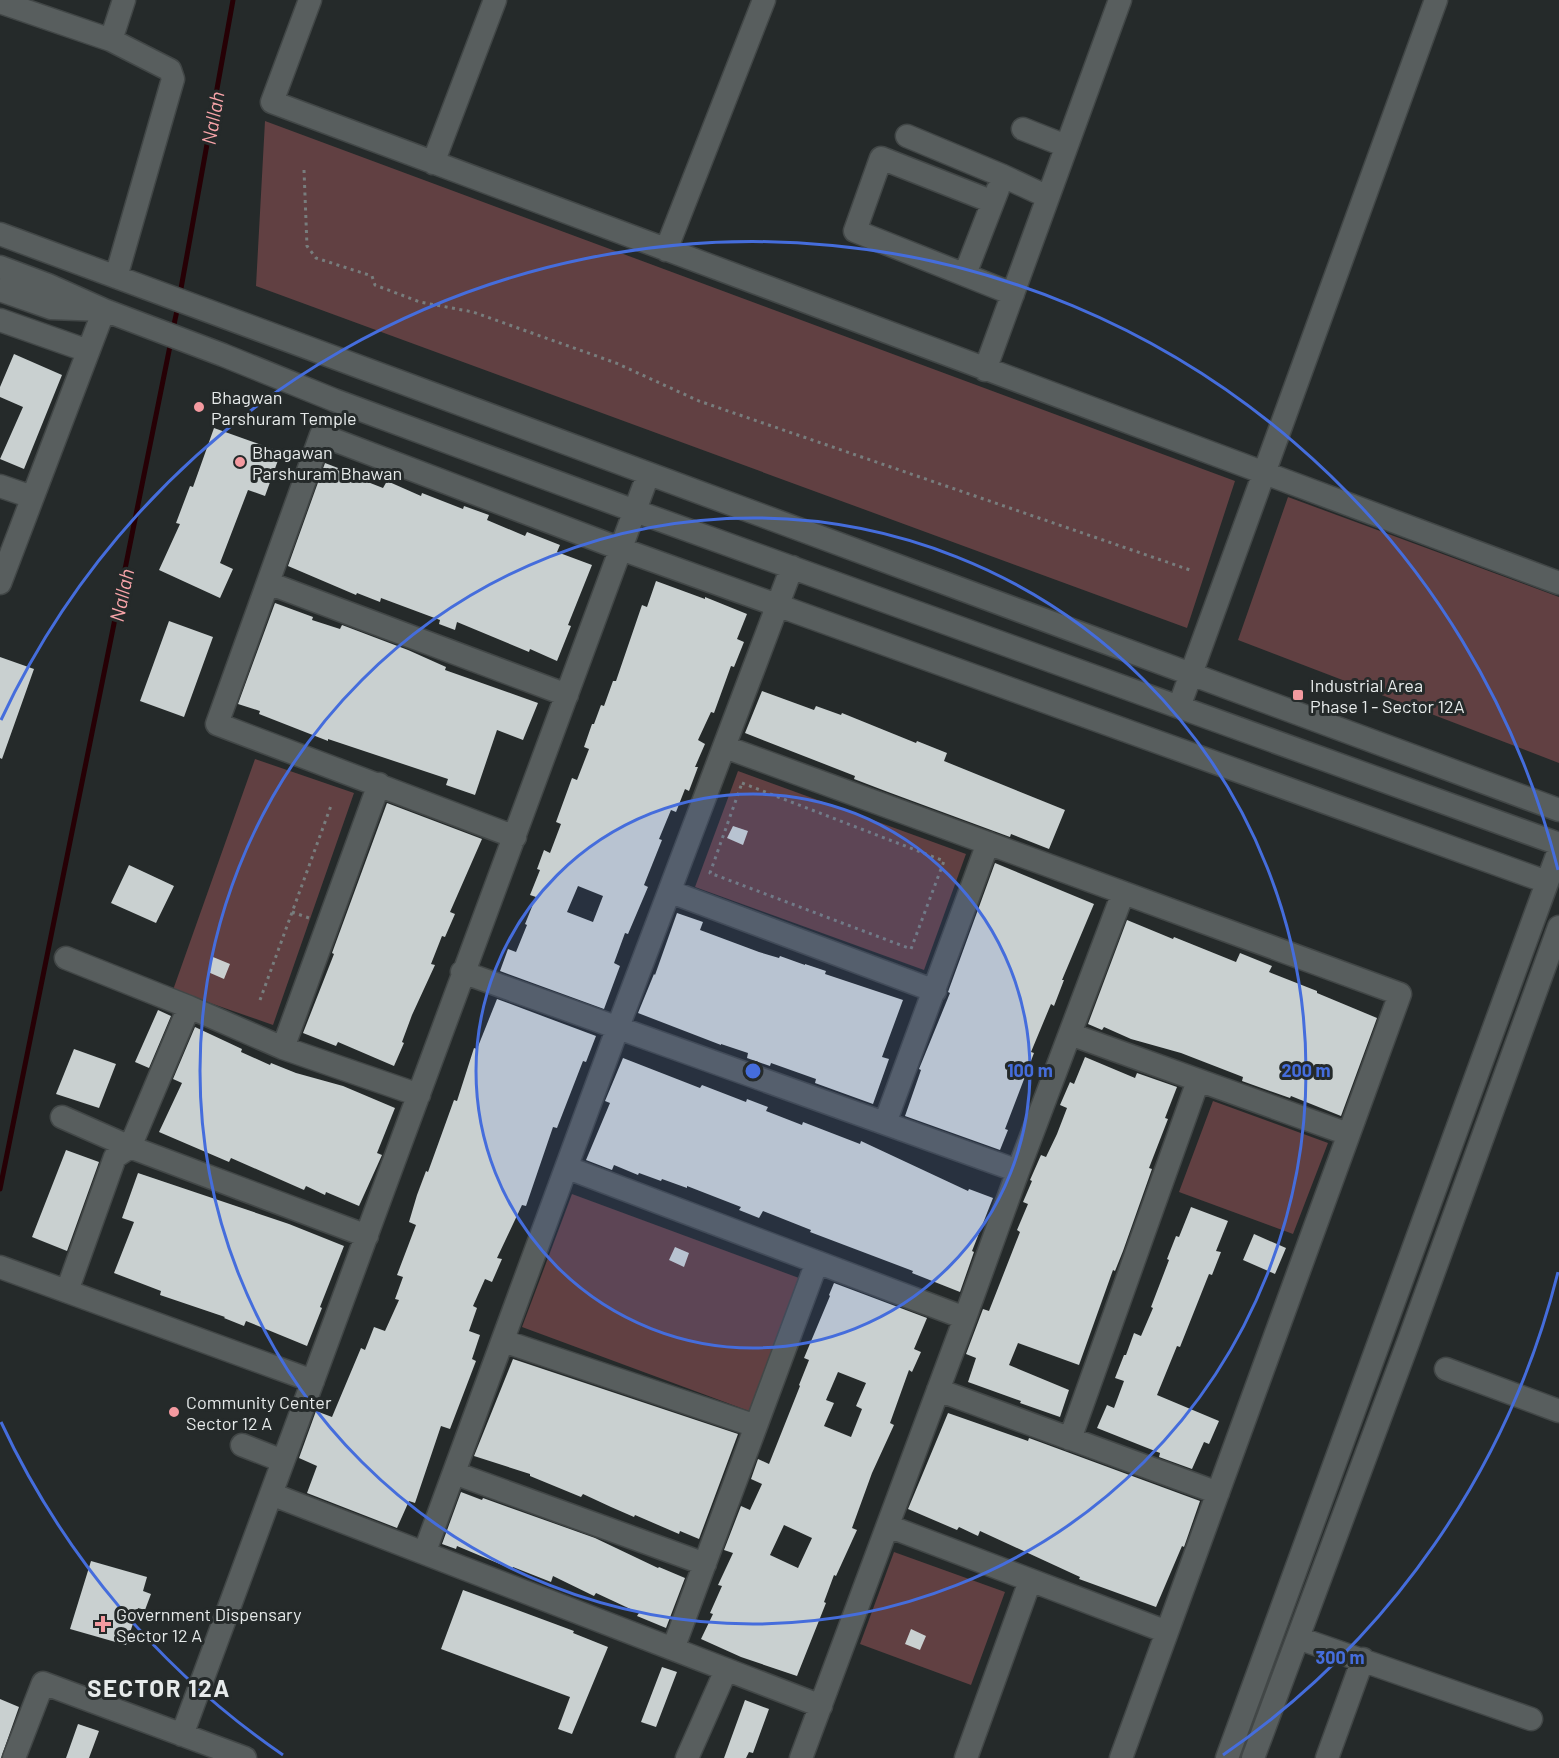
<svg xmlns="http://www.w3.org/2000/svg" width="1559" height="1758" font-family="Barlow,sans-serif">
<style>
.green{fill:#614042}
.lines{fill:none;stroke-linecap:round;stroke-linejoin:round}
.stream{stroke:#260005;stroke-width:5}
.building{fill:#c9d0d0;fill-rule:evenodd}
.minor-casing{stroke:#424747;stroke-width:25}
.path{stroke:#787d7d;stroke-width:3;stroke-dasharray:3 4.5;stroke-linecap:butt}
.minor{stroke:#585e5e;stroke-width:22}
.ring{fill:none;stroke:#456ddc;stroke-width:3}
.poi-dot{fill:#f49aa0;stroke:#252a2a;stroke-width:2}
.labels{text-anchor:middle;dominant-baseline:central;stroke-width:6;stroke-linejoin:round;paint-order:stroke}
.poi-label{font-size:18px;fill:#e6eaea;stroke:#252a2a;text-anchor:start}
.water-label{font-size:20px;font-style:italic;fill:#f8a4a9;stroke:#252a2a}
.district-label{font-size:24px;font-weight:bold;letter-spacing:1.5px;fill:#e6eaea;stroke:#252a2a}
.centre{fill:#456ddc;stroke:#252a2a;stroke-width:3}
.ring-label{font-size:18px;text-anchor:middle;font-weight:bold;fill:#456ddc;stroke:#252a2a;stroke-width:6;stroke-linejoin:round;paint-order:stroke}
</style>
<rect width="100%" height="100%" fill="#252a2a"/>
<!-- green -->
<path class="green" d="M 265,121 L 1235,481 L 1187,628 L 256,286 Z
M 1288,497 L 1559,597 L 1559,763 L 1238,640 Z
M 255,759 L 354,793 L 273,1025 L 173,990 Z
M 738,771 L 966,854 L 924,970 L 695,887 Z
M 1213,1101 L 1328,1143 L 1293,1234 L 1179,1192 Z
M 572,1194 L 799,1278 L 749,1411 L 522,1327 Z
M 894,1552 L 1005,1592 L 971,1685 L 860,1644 Z"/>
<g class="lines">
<!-- stream -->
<path class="stream" d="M 180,294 L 233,0
M 173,329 L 178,306
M 0,1189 L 171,341"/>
</g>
<!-- building -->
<path class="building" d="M 14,354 L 62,375 L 24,469 L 0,459 L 23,407 L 0,397 L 0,387 Z
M 214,428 L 281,452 L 265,496 L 248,490 L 220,563 L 233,569 L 220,598 L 159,570 L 180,524 L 176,523 L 190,486 L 193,487 Z
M 325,463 L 338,468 L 337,470 L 383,488 L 387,481 L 421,496 L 422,493 L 463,509 L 464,506 L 489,515 L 487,520 L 525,536 L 527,532 L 560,545 L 557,552 L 592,565 L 568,625 L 571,626 L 557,661 L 530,649 L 529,652 L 457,622 L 455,630 L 439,624 L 440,620 L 381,598 L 380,602 L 357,593 L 356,595 L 288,566 Z
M 656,581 L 705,599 L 705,597 L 747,614 L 737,639 L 744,642 L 734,667 L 731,666 L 714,713 L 711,712 L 698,740 L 705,744 L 695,767 L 698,767 L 689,791 L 685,789 L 676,812 L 671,810 L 659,839 L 662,840 L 644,885 L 648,887 L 628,934 L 625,933 L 614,963 L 620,966 L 604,1009 L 500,971 L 508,949 L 516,952 L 527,925 L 525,924 L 536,897 L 530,895 L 540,870 L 537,869 L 544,850 L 550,853 L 561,824 L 556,822 L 572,778 L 577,780 L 589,749 L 584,747 L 592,724 L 594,724 L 601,705 L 604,706 L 613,681 L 616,681 L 642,605 L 647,607 ZM 578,886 L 603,896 L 593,922 L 567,912 Z
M 275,603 L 313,617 L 312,620 L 340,629 L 342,625 L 408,650 L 446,667 L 445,670 L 538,703 L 523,740 L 497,730 L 475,795 L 446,785 L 448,779 L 328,739 L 328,741 L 259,714 L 260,711 L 238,704 Z
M 169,621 L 213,637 L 184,717 L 140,701 Z
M 0,657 L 34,669 L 2,759 L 0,758 Z
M 762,691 L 814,710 L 816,706 L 841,715 L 842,713 L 916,743 L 917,741 L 947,753 L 944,761 L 1065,810 L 1049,849 L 1011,834 L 1010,837 L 888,792 L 854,779 L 855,776 L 745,733 Z
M 387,803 L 482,839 L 450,912 L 455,914 L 445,937 L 442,936 L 431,964 L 435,965 L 412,1015 L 402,1042 L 404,1043 L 394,1066 L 338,1042 L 336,1046 L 303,1033 L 334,954 L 332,953 Z
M 733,826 L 748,831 L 743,845 L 727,838 Z
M 995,863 L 1094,904 L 1062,980 L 1064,980 L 1054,1006 L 1051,1004 L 1031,1052 L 1034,1053 L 1005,1129 L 1008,1130 L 1000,1150 L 905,1116 L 921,1070 L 919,1069 L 950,993 L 948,992 Z
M 129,865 L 174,886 L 156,923 L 111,903 Z
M 677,913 L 703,922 L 700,930 L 759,952 L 779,958 L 780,956 L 805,965 L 805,964 L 826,971 L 825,974 L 903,1000 L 882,1057 L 889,1059 L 873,1104 L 815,1083 L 816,1079 L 771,1063 L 770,1066 L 747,1058 L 748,1053 L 721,1044 L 721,1045 L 638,1013 L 654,974 L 655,975 Z
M 1127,920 L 1173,939 L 1174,937 L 1236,962 L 1240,953 L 1272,966 L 1269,972 L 1317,991 L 1317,993 L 1377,1018 L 1341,1116 L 1291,1096 L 1290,1098 L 1242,1081 L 1243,1077 L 1181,1053 L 1131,1039 L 1104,1027 L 1102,1030 L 1088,1024 Z
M 213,957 L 230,964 L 224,979 L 208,972 Z
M 497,999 L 596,1036 L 586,1062 L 583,1061 L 557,1128 L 553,1127 L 526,1206 L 522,1205 L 497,1258 L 502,1259 L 492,1282 L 485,1279 L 473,1306 L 477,1308 L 469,1331 L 480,1335 L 472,1359 L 476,1361 L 450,1429 L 441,1426 L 415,1503 L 409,1501 L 397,1528 L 307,1493 L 317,1466 L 299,1458 L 316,1411 L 332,1417 L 361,1348 L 365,1350 L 374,1327 L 385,1331 L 399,1300 L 395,1299 L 403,1277 L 397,1275 L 416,1225 L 409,1222 L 417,1195 L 426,1171 L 428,1172 L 454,1100 L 457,1101 L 474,1048 L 477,1049 Z
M 158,1010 L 171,1016 L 149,1068 L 135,1062 Z
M 195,1027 L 242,1049 L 241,1052 L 270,1065 L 271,1063 L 296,1073 L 343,1086 L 395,1108 L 377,1153 L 382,1155 L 359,1206 L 326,1192 L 325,1195 L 306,1186 L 304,1190 L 231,1158 L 229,1162 L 159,1132 L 182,1083 L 173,1079 Z
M 74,1049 L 116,1064 L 99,1108 L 56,1094 Z
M 1085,1057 L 1135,1078 L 1137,1073 L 1177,1087 L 1165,1118 L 1168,1119 L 1149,1168 L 1152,1169 L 1123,1251 L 1115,1271 L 1113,1270 L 1079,1365 L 1018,1343 L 1009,1365 L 1069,1390 L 1060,1417 L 1020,1403 L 1021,1401 L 968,1382 L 976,1358 L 966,1354 L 983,1309 L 989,1311 L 1020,1232 L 1017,1230 L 1028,1204 L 1023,1202 L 1032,1181 L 1030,1180 L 1041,1155 L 1046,1157 L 1057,1134 L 1067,1108 L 1060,1105 L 1070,1082 L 1074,1084 Z
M 623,1058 L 700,1088 L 702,1085 L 746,1102 L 747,1099 L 768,1107 L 766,1111 L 802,1125 L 803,1122 L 860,1144 L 861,1141 L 968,1191 L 969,1189 L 993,1198 L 972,1251 L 974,1252 L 960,1292 L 912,1273 L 913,1271 L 810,1232 L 811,1230 L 763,1211 L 759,1218 L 739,1210 L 741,1207 L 687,1186 L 687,1188 L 662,1179 L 661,1181 L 639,1173 L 638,1175 L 614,1165 L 612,1170 L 586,1160 L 610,1103 L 605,1101 Z
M 66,1150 L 99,1162 L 67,1251 L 32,1237 Z
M 138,1173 L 289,1224 L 344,1246 L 320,1307 L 322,1308 L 307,1346 L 246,1321 L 244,1326 L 224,1318 L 225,1317 L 160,1295 L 161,1291 L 114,1273 L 134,1222 L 122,1218 Z
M 1191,1207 L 1228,1221 L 1216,1251 L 1221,1252 L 1212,1275 L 1209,1274 L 1180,1347 L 1177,1346 L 1157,1395 L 1219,1421 L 1209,1444 L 1204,1442 L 1192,1469 L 1159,1457 L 1160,1453 L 1097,1428 L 1107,1405 L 1114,1408 L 1124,1381 L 1115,1378 L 1124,1355 L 1126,1355 L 1134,1333 L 1141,1336 L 1153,1308 L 1151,1307 L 1169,1260 L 1167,1259 L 1176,1236 L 1179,1237 Z
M 1254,1234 L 1286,1248 L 1275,1274 L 1243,1260 Z
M 675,1247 L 689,1253 L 684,1267 L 669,1260 Z
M 834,1283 L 927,1318 L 914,1349 L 921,1352 L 912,1372 L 909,1370 L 890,1423 L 894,1425 L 872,1473 L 852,1528 L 857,1530 L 836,1576 L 834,1575 L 824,1602 L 826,1603 L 797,1676 L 741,1657 L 701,1639 L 713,1614 L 710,1613 L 722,1586 L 718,1585 L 733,1553 L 724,1550 L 741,1506 L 750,1510 L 762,1484 L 751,1479 L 758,1459 L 769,1464 L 800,1386 L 799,1385 L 809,1360 L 804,1358 L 830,1296 L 829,1295 ZM 838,1372 L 866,1383 L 856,1406 L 862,1409 L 851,1437 L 824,1426 L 834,1403 L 826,1400 ZM 784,1525 L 812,1538 L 798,1568 L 770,1555 Z
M 513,1359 L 738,1434 L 699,1539 L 680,1531 L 679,1534 L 635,1515 L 634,1517 L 611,1507 L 583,1494 L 581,1497 L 530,1476 L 530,1474 L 474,1456 Z
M 948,1413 L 1028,1441 L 1029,1438 L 1200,1501 L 1184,1547 L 1182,1546 L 1156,1607 L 1079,1579 L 1080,1577 L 980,1531 L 978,1536 L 959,1527 L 957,1530 L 908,1509 Z
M 461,1492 L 482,1500 L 483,1498 L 595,1538 L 658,1568 L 659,1567 L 685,1578 L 666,1628 L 637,1616 L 639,1613 L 596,1593 L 594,1596 L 553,1576 L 551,1582 L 513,1567 L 512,1569 L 457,1546 L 456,1549 L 442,1544 Z
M 91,1561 L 147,1577 L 143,1591 L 151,1594 L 145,1610 L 138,1608 L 126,1645 L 70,1629 Z
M 463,1590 L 574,1631 L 573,1633 L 608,1647 L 572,1734 L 558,1729 L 570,1697 L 441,1649 Z
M 911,1629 L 926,1636 L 920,1650 L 905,1644 Z
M 662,1667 L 677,1672 L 656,1727 L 641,1722 Z
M 0,1699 L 19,1707 L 1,1758 L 0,1758 Z
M 745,1700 L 769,1709 L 753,1753 L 749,1752 L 746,1758 L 724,1758 Z
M 78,1724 L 99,1731 L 89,1758 L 66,1758 Z"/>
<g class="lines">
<!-- minor casing -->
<g class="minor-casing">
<path id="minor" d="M 310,0 L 272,102 L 1559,583
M 0,2 L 111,40 L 124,0
M 111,40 L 170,70 L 173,79 L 116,277
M 1023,129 L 1066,146
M 907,136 L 1003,176 L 1048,197
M 433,163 L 495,0
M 993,202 L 881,158 L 855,231 L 1013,294
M 0,234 L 1559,810
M 666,250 L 764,0
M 0,267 L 48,285 L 104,310 L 0,583
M 965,274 L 998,189
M 0,290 L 51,308 L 104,310 L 223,355 L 334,400 L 635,511 L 1559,844
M 0,320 L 88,351
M 985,370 L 1120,0
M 0,486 L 32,497
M 268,583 L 567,695
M 1179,707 L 1436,0
M 725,747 L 1400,994 L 1121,1758
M 515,837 L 217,724 L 321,435 L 621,549 L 1547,882
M 671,892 L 935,991
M 66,958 L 189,1007
M 462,972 L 1018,1171
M 1070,1034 L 1348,1134
M 283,1048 L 379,784
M 62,1117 L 130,1147 L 115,1157 L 67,1291
M 885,1123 L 988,843
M 568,1168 L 965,1318
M 367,1236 L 130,1147 L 189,1007 L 283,1048 L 419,1095
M 0,1267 L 313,1381
M 503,1341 L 756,1426
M 1446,1369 L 1559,1411
M 938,1390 L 1218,1493
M 1070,1439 L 1198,1081
M 242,1445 L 283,1461
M 454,1473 L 705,1564
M 271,1494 L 821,1706
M 888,1526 L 1167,1632
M 425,1551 L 618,1027 L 792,567
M 1298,1638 L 1531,1719
M 673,1649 L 817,1262
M 182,1735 C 338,1315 491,895 648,475
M 14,1758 L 43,1683 L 245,1758
M 687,1758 L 726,1670
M 801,1758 L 965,1318 L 1018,1171 L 1123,893
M 966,1758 L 1030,1581
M 1227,1758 L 1559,850
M 1253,1758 L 1409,1340 L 1559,927
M 1327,1758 L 1363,1659"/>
</g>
<!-- path -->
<path class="path" d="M 304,170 L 307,246 L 316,258 L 372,276 L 375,285 L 420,302 L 473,312 L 616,363 L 699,401 L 1190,570
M 742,783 L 944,861 L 911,949 L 710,873 Z
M 292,912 L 309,918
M 260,1000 L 332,803"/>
<!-- minor -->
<use href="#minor" class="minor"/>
</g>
<!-- distance rings -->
<circle cx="753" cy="1071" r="277" fill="#456ddc" fill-opacity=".12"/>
<g class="ring">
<circle cx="753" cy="1071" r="277"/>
<circle cx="753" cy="1071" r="553"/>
<path d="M1558 1272A830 830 0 0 1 1223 1755M283 1755A830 830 0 0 1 1 1422M1 720A830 830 0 0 1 1558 870"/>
</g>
<!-- markers -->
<g class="poi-dot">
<circle cx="199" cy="407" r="6"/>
<circle cx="240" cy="462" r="6"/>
<rect x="1292" y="689" width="12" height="12" rx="3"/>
<circle cx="174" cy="1412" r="6"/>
<path d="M100 1615h6v6h6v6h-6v6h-6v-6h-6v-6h6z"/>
</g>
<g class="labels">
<!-- poi labels -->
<g class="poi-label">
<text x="211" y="397">Bhagwan<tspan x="211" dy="21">Parshuram Temple</tspan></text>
<text x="252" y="452">Bhagawan<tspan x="252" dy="21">Parshuram Bhawan</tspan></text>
<text x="1310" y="685">Industrial Area<tspan x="1310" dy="21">Phase 1 - Sector 12A</tspan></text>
<text x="186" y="1402">Community Center<tspan x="186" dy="21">Sector 12 A</tspan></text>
<text x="116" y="1614">Government Dispensary<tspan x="116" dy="21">Sector 12 A</tspan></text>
</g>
<!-- water labels -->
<g class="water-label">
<text transform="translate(212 118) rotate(-80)">Nallah</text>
<text transform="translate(121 595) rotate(-78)">Nallah</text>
</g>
<!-- district labels -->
<g class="district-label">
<text x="159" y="1687">SECTOR 12A</text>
</g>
</g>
<circle cx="753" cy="1071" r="9" class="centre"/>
<g class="ring-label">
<text x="1030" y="1077">100 m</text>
<text x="1306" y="1077">200 m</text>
<text x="1340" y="1664">300 m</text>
</g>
</svg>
